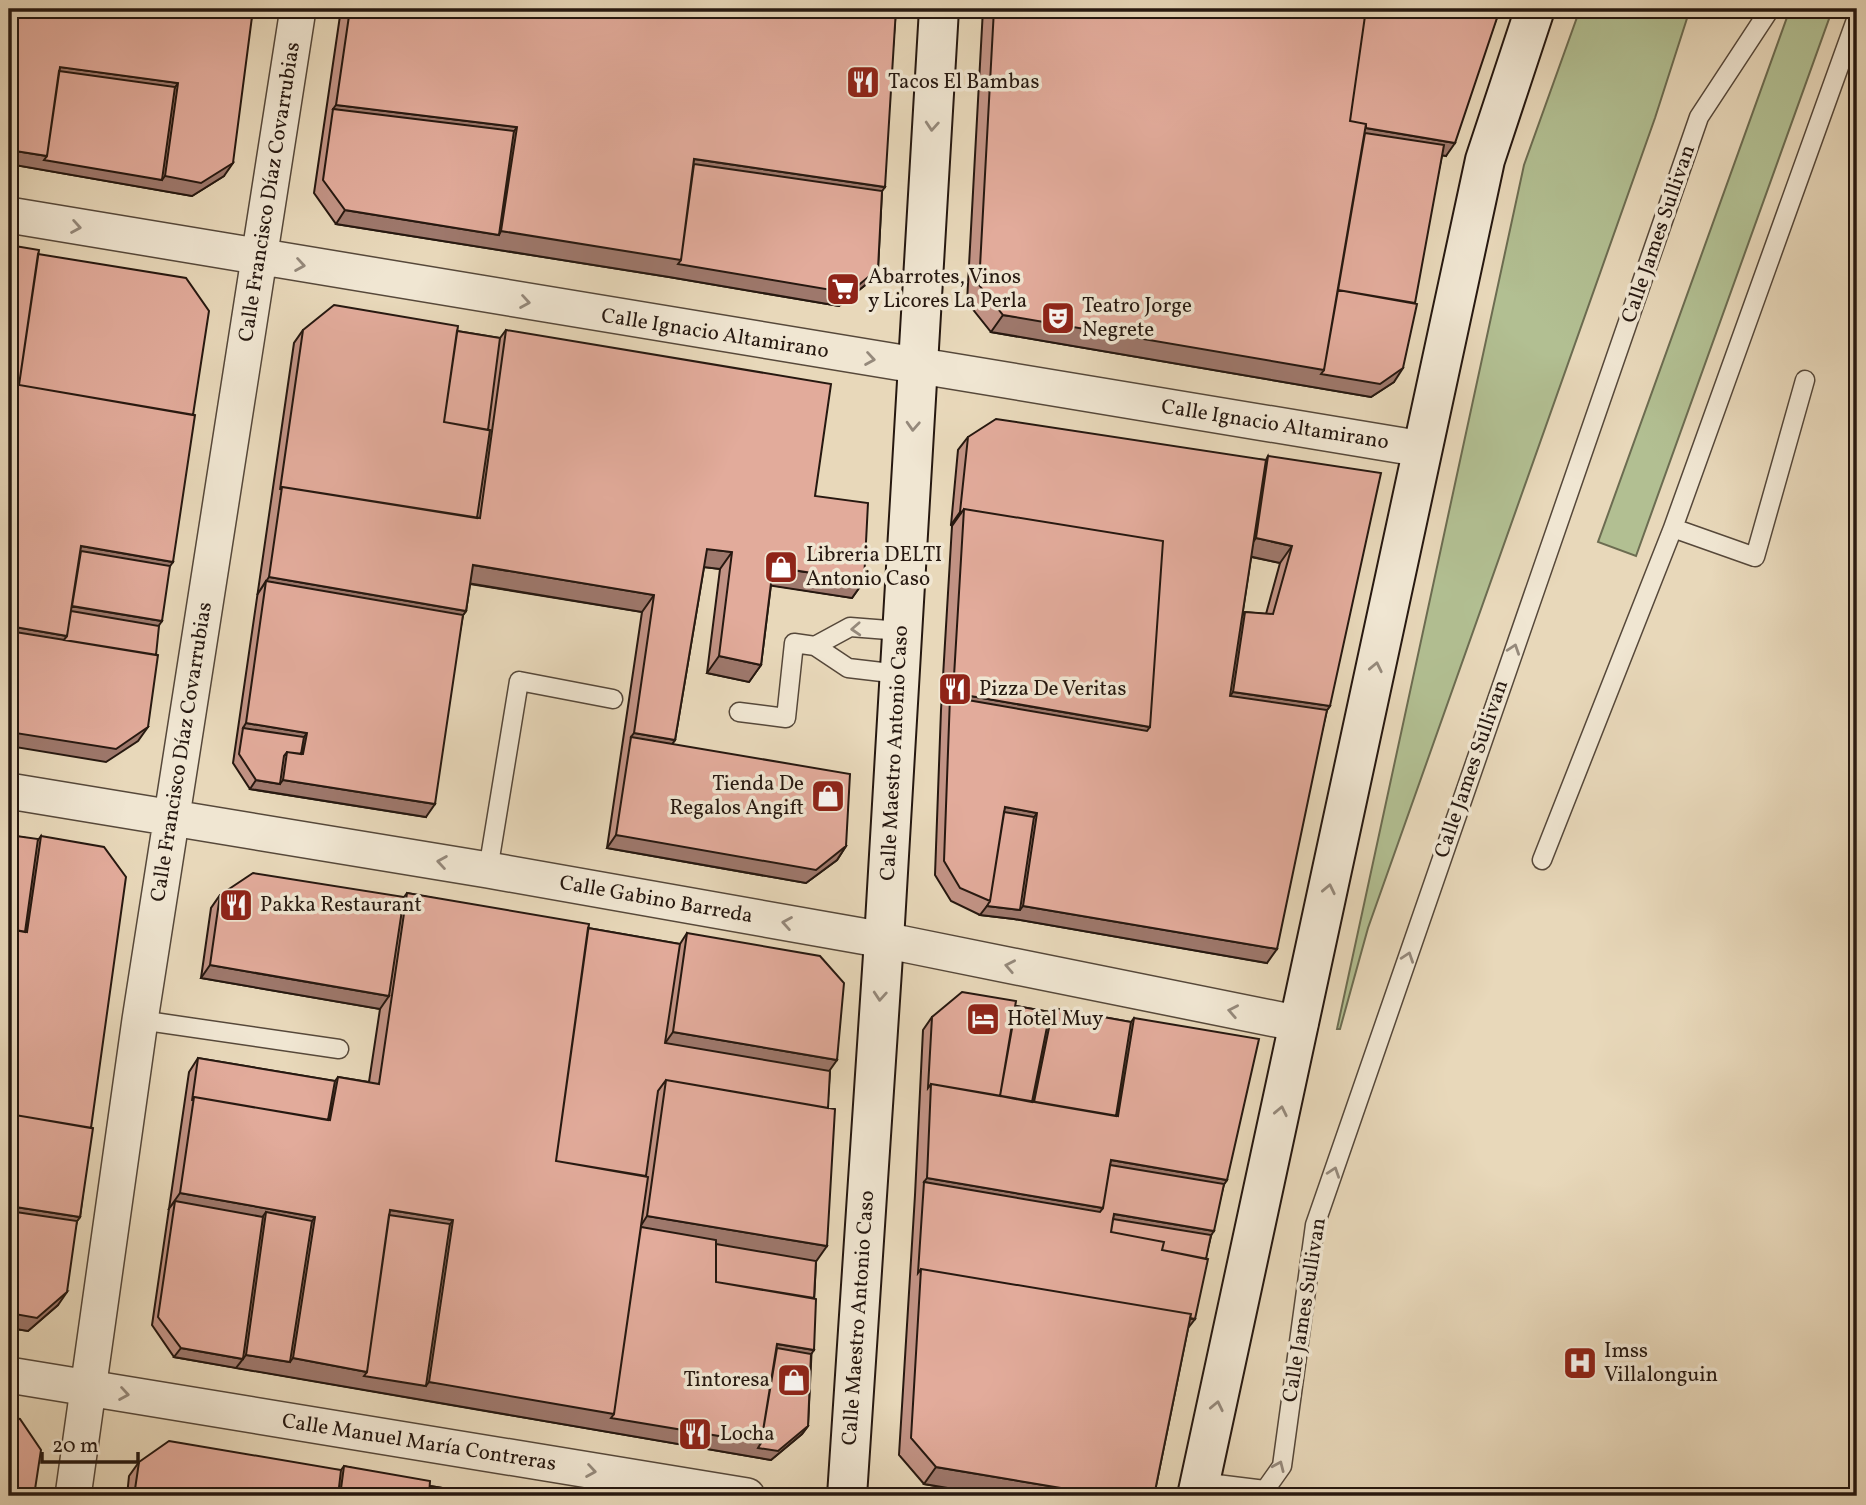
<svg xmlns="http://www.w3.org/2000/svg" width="1866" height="1505" font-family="Vollkorn,serif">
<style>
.green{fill:#b2bf92;stroke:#6c6c51;stroke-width:2}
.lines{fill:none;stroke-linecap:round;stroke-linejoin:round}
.lane-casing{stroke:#56483a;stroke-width:21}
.street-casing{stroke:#56483a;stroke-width:38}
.secondary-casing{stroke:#261810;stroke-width:42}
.lane{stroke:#f0e6d2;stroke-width:18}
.street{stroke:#f0e6d2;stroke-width:35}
.secondary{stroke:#f0e6d2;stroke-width:38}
.wall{fill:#c29385;stroke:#261810;stroke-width:2;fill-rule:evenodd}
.shaded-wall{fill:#9e786c;stroke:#261810;stroke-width:2}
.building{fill:#e2ab9b;stroke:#261810;stroke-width:2}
.oneway{stroke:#95897b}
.labels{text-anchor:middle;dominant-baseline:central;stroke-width:7;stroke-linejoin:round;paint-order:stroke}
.poi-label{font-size:21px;fill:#261810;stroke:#f0e6d2;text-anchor:start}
.street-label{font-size:21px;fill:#261810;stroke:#f0e6d2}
</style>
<rect width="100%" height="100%" fill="#e8d8ba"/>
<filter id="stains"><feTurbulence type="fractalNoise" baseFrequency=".00286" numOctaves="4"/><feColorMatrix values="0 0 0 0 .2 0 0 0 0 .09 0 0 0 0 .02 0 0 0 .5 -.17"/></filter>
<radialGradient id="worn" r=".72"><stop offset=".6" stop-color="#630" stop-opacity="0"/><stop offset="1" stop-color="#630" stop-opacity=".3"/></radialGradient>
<!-- green -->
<path class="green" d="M 1580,9 L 1690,9 L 1655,118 L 1368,928 L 1340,1029 L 1337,1029 L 1524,165 Z
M 1790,9 L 1810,9 L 1830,16 L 1636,556 L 1598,542 Z"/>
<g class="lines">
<!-- lane casing -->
<g class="lane-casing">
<path id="lane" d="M 1805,380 L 1755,557 L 1673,528 L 1857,17
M 815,646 L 850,627 L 901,631
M 739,712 L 786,718 L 794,643 L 815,646 L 848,668 L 899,674
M 1542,860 L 1673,528
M 488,870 L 519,681 L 613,699
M 140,1020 L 339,1049
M 1200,1482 L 1265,1490 L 1282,1466 L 1315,1225 L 1699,117 L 1770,9"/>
</g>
<!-- street casing -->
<g class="street-casing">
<path id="street" d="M 9,215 L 1422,449
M 9,791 L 488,870 L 884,940 L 1300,1024
M 9,1375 L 747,1496
M 73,1496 L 140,1020 L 298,9"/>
</g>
<!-- secondary casing -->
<g class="secondary-casing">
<path id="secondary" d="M 847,1496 L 884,940 L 939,9
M 1197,1496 L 1485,160 L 1535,9"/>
</g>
<!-- lane -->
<use href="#lane" class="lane"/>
<!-- street -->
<use href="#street" class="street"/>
<!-- secondary -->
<use href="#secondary" class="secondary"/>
</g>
<!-- wall -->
<path class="wall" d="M 9,9 L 253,9 L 224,176 L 192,196 L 9,164 Z
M 341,9 L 896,9 L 882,191 L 878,269 L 869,282 L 839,306 L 669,277 L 336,224 L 314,193 Z
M 983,9 L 1500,9 L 1446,156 L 1442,155 L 1394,382 L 1371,397 L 991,332 L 967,302 Z
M 303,330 L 457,331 L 500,338 L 506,330 L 815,496 L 864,581 L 852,598 L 771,585 L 761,665 L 749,682 L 707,673 L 720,569 L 704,567 L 675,740 L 672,744 L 846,846 L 837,860 L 806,883 L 607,848 L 642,612 L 470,584 L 466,611 L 463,615 L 426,817 L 250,789 L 233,763 L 294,343 Z
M 968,437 L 1266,460 L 1268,456 L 1330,706 L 1327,710 L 1267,963 L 1014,919 L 980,915 L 951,901 L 935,875 L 941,710 L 952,526 L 951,525 L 958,450 ZM 1251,557 L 1280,563 L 1266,614 L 1245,612 L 1242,616 Z
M 9,835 L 38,840 L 41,836 L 91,1128 L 80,1217 L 77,1221 L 58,1305 L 28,1331 L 9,1328 Z
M 407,893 L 588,928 L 680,944 L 687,933 L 830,1071 L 816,1261 L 808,1426 L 802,1434 L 771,1460 L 174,1357 L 152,1325 L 189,1072 L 198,1058 L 335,1081 L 338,1077 L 369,1082 L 380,1009 L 201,978 L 211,908 L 220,895 L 404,897 Z
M 1016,1006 L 1050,1012 L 1053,1008 L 1131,1022 L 1134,1018 L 1227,1180 L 1224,1184 L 1188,1328 L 1154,1496 L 995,1496 L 924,1484 L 899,1455 L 915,1195 L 923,1030 L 932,1017 Z
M 139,1462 L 341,1470 L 344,1466 L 430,1486 L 492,1496 L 127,1496 L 129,1476 Z"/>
<!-- shaded-wall -->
<path class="shaded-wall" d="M 1739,9 L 1758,9 L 1754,14 Z
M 60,67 L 178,83 L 169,96 L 56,81 Z
M 336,105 L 517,127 L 505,144 L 333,109 Z
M 1347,125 L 1455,143 L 1446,156 L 1359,141 Z
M 9,150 L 47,156 L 162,180 L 165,176 L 233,163 L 224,176 L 192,196 L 9,164 Z
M 694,159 L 885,187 L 873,204 L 690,178 Z
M 345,210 L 499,235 L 501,231 L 878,269 L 869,282 L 839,306 L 669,277 L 336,224 Z
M 1003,315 L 1403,368 L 1394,382 L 1371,397 L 991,332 Z
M 960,512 L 961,513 L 952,526 L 951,525 Z
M 1256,538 L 1292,546 L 1280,563 L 1244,555 Z
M 81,546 L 173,562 L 161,579 L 76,565 Z
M 707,549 L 732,552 L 720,569 L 695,566 Z
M 473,565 L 654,595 L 642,612 L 461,582 Z
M 773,567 L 864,581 L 852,598 L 761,584 Z
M 269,577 L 466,611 L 454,628 L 266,581 L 257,595 Z
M 70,606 L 162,621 L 153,634 L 65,620 Z
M 9,626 L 67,636 L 61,644 L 9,646 Z
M 719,656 L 761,665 L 749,682 L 707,673 Z
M 1233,692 L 1330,706 L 1318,723 L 1221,709 Z
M 953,693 L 1150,727 L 1138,744 L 950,697 Z
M 246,723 L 307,733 L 297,746 L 243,728 Z
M 148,727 L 138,741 L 106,762 L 9,746 L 9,732 Z
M 634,733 L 675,740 L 663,757 L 631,737 Z
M 256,780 L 280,784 L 283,780 L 435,804 L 426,817 L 250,789 Z
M 1005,807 L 1037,813 L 1028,826 L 1000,821 Z
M 616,835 L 846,846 L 837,860 L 806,883 L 607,848 Z
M 987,906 L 1020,910 L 1023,906 L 1277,949 L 1267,963 L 1014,919 L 980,915 Z
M 210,965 L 389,996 L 380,1009 L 201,978 Z
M 673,1032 L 837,1060 L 820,1084 L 656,1056 Z
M 1111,1160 L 1227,1180 L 1215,1198 L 1105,1179 Z
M 927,1178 L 1103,1208 L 1091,1225 L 924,1182 Z
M 180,1193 L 315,1217 L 303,1234 L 266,1212 L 256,1226 L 175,1201 L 168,1210 Z
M 9,1206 L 80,1217 L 68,1234 L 9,1225 Z
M 390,1210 L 453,1220 L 441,1238 L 385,1229 Z
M 1114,1214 L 1214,1231 L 1205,1244 L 1110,1228 Z
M 647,1216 L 827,1246 L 810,1270 L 640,1227 Z
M 920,1288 L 1195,1319 L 1185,1332 Z
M 67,1292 L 58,1305 L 28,1331 L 9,1328 L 9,1313 Z
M 777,1344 L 814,1350 L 805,1363 L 773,1358 Z
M 181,1348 L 243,1359 L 236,1368 L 174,1357 Z
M 246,1355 L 290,1362 L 293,1358 L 367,1372 L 426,1386 L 429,1382 L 808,1426 L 802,1434 L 771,1460 L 236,1368 Z
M 936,1467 L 1109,1496 L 995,1496 L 924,1484 Z"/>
<!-- building -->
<path class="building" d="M 9,9 L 253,9 L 233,163 L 201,183 L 165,176 L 178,83 L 60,67 L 47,156 L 9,150 Z
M 350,9 L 896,9 L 885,187 L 694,159 L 681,260 L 501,231 L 517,127 L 336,105 Z
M 994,9 L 1366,9 L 1350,121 L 1366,124 L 1324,370 L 1003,315 L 979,285 Z
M 1366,9 L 1500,9 L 1455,143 L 1366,128 L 1366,124 L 1350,121 Z
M 59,71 L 175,87 L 162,180 L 44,160 L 47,156 Z
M 333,109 L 514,131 L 499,235 L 345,210 L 323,180 Z
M 1365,133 L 1444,145 L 1415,303 L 1338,290 Z
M 694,164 L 882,191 L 878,269 L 849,293 L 678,264 L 681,260 Z
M 9,245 L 39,250 L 19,385 L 195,415 L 173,562 L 81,546 L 67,636 L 9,626 Z
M 38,254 L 186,278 L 209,311 L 193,415 L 19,385 Z
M 1338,290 L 1417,304 L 1403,368 L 1380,384 L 1321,374 L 1324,370 Z
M 334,305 L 458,326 L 444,422 L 490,430 L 477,518 L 282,487 L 280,490 L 303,330 Z
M 506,330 L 831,384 L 815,496 L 868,503 L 864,581 L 773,567 L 761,665 L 719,656 L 732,552 L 707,549 L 675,740 L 634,733 L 654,595 L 473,565 L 466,611 L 269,577 L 282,487 L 480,518 Z
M 457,331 L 500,338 L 488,430 L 444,422 Z
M 996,419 L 1266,460 L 1230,696 L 1327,710 L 1277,949 L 1023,906 L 1037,813 L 1005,807 L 990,901 L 960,888 L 944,861 L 950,697 L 1147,731 L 1150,727 L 1163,541 L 964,509 L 961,513 L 960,512 L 968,437 Z
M 1268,456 L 1381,473 L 1330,706 L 1233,692 L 1245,612 L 1273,614 L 1292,546 L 1256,538 Z
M 964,509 L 1163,541 L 1150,727 L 953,693 Z
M 81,551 L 170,566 L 162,621 L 72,606 Z
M 266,581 L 463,615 L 435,804 L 283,780 L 287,752 L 303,754 L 307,733 L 246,723 Z
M 71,611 L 159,626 L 156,655 L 64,640 L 67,636 Z
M 9,631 L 158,655 L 148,727 L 116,749 L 9,732 Z
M 243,728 L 304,737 L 301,754 L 287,752 L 284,756 L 280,784 L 256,780 L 239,754 Z
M 631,737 L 850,774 L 846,846 L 816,870 L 616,835 Z
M 1004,812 L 1034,817 L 1020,910 L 987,906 L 990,901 Z
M 9,835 L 38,839 L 25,932 L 9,929 Z
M 41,836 L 104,847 L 126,877 L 91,1128 L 9,1114 L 9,929 L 27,932 Z
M 253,873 L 404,897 L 389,996 L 210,965 L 220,895 Z
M 407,893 L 589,924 L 556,1161 L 648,1177 L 614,1414 L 429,1382 L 453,1220 L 390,1210 L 367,1372 L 293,1358 L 315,1217 L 180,1193 L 194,1097 L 330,1120 L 338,1077 L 379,1084 Z
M 588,928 L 680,944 L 665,1043 L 830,1071 L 828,1108 L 666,1080 L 658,1091 L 646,1176 L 556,1161 Z
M 687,933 L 820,956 L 844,983 L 837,1060 L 673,1032 Z
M 962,992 L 1016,1001 L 1000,1096 L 931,1084 L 928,1088 L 932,1017 Z
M 1016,1006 L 1050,1012 L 1032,1102 L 1000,1096 Z
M 1053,1008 L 1131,1022 L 1116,1116 L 1034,1102 Z
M 1134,1018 L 1259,1039 L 1227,1180 L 1111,1160 L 1103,1208 L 927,1178 L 931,1084 L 1118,1116 Z
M 198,1058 L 335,1081 L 328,1120 L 194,1097 L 192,1101 Z
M 666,1080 L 835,1109 L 827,1246 L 647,1216 Z
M 9,1114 L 93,1128 L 80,1217 L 9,1206 Z
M 1110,1165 L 1224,1184 L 1214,1231 L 1114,1214 L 1111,1232 L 1164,1242 L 1162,1250 L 1208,1259 L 1195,1319 L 1190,1318 L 1191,1314 L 921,1269 L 918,1273 L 924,1182 L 1100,1212 L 1103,1208 Z
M 175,1201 L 263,1217 L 243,1359 L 181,1348 L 158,1317 Z
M 9,1211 L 77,1221 L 67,1292 L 37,1318 L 9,1313 Z
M 266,1212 L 312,1221 L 290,1362 L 246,1355 Z
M 389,1215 L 450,1224 L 426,1386 L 364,1376 L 367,1372 Z
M 1113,1219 L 1211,1235 L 1206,1259 L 1162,1250 L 1164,1242 L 1111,1232 Z
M 641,1227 L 716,1240 L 716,1282 L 816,1299 L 814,1350 L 777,1344 L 761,1443 L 611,1418 L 614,1414 Z
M 716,1244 L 816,1261 L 814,1298 L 716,1282 Z
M 921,1269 L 1191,1314 L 1154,1496 L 1109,1496 L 936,1467 L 911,1438 Z
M 777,1348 L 811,1354 L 808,1426 L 778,1451 L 758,1448 L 761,1443 Z
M 9,1417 L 20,1419 L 41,1450 L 34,1496 L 9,1496 Z
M 169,1441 L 341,1470 L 338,1496 L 134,1496 L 139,1462 Z
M 344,1466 L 430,1481 L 429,1496 L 340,1496 Z
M 430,1486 L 492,1496 L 429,1496 Z"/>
<!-- one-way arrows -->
<defs><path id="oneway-chevron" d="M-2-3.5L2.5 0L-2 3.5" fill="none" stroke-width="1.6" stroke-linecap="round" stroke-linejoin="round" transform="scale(1.75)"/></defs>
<g class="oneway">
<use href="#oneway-chevron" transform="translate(932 126) rotate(94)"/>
<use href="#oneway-chevron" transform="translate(76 227) rotate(10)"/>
<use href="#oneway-chevron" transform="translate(300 265) rotate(9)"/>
<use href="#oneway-chevron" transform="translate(525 302) rotate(9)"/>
<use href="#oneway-chevron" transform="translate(870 359) rotate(9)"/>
<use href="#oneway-chevron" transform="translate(913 426) rotate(93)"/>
<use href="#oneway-chevron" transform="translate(856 629) rotate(177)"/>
<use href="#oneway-chevron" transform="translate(1514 649) rotate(-71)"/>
<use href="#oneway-chevron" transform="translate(1376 667) rotate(-78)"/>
<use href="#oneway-chevron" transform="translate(442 862) rotate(-171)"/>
<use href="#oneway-chevron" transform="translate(1329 889) rotate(-78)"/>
<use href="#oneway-chevron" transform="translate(787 923) rotate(-170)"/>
<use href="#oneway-chevron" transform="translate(1408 957) rotate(-71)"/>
<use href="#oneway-chevron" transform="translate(1010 966) rotate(-169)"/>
<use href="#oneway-chevron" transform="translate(880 996) rotate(94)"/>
<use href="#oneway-chevron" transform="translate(1233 1011) rotate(-169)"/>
<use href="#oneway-chevron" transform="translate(1281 1111) rotate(-78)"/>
<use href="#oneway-chevron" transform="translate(1334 1172) rotate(-71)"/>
<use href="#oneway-chevron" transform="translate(124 1394) rotate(9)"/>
<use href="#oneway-chevron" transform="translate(1217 1406) rotate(-78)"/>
<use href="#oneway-chevron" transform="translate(1279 1466) rotate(-66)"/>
<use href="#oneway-chevron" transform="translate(591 1471) rotate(9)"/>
</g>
<!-- icons -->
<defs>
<g id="restaurant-square" transform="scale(1.75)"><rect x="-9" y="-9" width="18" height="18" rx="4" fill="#8f2418" stroke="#f0e6d2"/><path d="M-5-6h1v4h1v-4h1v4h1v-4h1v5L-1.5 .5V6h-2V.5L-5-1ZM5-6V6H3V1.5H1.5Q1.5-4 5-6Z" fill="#fff"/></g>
<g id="supermarket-square" transform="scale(1.75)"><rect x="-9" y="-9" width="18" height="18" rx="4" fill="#8f2418" stroke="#f0e6d2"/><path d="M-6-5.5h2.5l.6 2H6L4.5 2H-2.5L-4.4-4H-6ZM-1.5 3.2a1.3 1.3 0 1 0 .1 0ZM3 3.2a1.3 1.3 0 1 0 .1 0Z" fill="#fff"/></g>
<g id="theatre-square" transform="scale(1.75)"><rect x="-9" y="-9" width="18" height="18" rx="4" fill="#8f2418" stroke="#f0e6d2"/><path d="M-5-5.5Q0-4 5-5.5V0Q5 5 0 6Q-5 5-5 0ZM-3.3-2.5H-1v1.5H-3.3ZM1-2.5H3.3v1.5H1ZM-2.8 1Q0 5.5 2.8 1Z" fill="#fff"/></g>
<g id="shop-square" transform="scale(1.75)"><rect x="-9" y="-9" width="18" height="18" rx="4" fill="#8f2418" stroke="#f0e6d2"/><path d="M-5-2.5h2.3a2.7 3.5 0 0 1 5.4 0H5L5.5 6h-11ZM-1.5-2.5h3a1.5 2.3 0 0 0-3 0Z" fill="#fff"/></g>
<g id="hotel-square" transform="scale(1.75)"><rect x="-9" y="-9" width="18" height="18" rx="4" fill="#8f2418" stroke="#f0e6d2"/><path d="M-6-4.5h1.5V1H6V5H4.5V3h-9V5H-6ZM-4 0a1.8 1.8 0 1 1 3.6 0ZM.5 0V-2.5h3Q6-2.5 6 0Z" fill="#fff"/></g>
<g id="hospital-square" transform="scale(1.75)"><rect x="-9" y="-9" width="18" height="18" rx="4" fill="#8f2418" stroke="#f0e6d2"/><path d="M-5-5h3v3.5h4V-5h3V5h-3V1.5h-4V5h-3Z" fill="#fff"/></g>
</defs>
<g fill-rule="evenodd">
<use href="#restaurant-square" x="863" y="82"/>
<use href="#supermarket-square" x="843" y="289"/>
<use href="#theatre-square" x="1058" y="318"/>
<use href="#shop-square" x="781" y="567"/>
<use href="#restaurant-square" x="955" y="689"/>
<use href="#shop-square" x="828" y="796"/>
<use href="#restaurant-square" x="236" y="905"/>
<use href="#hotel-square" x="983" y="1019"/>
<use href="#hospital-square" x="1580" y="1363"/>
<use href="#shop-square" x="794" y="1380"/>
<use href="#restaurant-square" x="695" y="1434"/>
</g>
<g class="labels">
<!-- poi labels -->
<g class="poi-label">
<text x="888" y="82">Tacos El Bambas</text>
<text x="868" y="277">Abarrotes, Vinos<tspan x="868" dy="24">y Licores La Perla</tspan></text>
<text x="1082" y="306">Teatro Jorge<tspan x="1082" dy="24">Negrete</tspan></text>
<text x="806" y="555">Libreria DELTI<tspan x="806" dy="24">Antonio Caso</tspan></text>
<text x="979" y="689">Pizza De Veritas</text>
<text x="804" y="784" text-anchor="end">Tienda De<tspan x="804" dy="24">Regalos Angift</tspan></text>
<text x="260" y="905">Pakka Restaurant</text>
<text x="1007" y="1019">Hotel Muy</text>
<text x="1604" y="1351">Imss<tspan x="1604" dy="24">Villalonguin</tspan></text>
<text x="770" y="1380" text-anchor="end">Tintoresa</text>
<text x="720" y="1434">Locha</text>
</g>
<!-- street labels -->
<g class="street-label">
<text transform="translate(270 192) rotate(-81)">Calle Francisco Díaz Covarrubias</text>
<text transform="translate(1659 234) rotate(-71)">Calle James Sullivan</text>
<text transform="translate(715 334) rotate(9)">Calle Ignacio Altamirano</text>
<text transform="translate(1275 425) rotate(9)">Calle Ignacio Altamirano</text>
<text transform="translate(182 752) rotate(-81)">Calle Francisco Díaz Covarrubias</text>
<text transform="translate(895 753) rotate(-87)">Calle Maestro Antonio Caso</text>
<text transform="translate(1472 769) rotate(-71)">Calle James Sullivan</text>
<text transform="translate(656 900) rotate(10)">Calle Gabino Barreda</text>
<text transform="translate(1305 1310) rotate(-81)">Calle James Sullivan</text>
<text transform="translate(859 1318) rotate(-86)">Calle Maestro Antonio Caso</text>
<text transform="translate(419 1443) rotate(9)">Calle Manuel María Contreras</text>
</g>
</g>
<!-- margin -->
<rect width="1866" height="1505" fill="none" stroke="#e8d8ba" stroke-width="35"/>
<rect x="10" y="10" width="1845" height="1484" fill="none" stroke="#261810" stroke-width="3.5"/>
<rect x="18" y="18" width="1831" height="1470" fill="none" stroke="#261810" stroke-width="2"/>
<!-- scale -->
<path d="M42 1452v10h96v-10" fill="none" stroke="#261810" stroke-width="3.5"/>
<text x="52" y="1452" font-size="21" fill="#261810" stroke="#f0e6d2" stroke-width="5" paint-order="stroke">20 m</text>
<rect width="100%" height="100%" filter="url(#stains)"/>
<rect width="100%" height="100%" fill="url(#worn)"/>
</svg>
